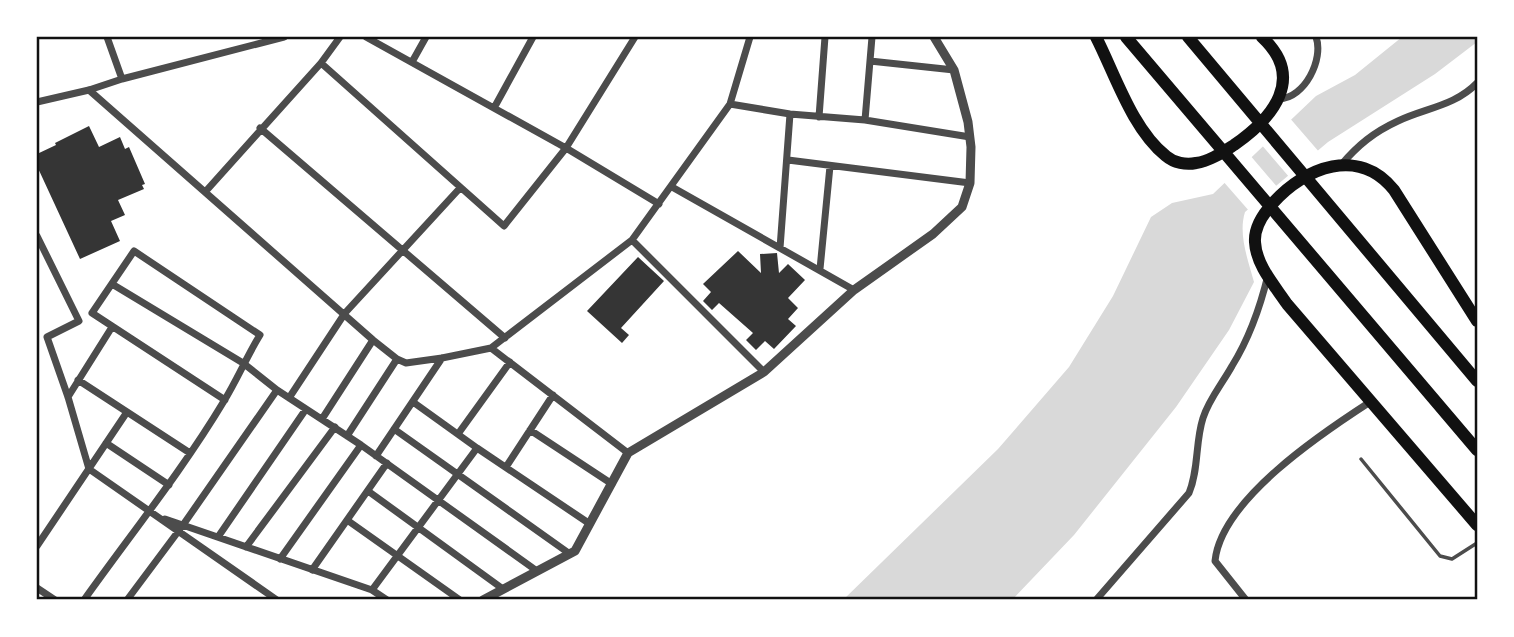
<svg xmlns="http://www.w3.org/2000/svg" width="1514" height="637" font-family="Roboto,sans-serif">
<style>
.water{fill:#d9d9d9}
.pier{fill:#fff}
.building{fill:#353535}
.lines{fill:none;stroke-linecap:round;stroke-linejoin:round}
.service{stroke:#4c4c4c;stroke-width:3.5}
.minor{stroke:#4c4c4c;stroke-width:7}
.tertiary{stroke:#4c4c4c;stroke-width:9}
.trunk{stroke:#111;stroke-width:12}
.neatline{fill:none;stroke:#111;stroke-width:2.5}
</style>
<rect width="100%" height="100%" fill="#fff"/>
<!-- water -->
<path class="water" d="M 1402,37 L 1477,37 L 1477,42 L 1435,74 L 1328,142 L 1245,212 C 1238,234 1248,260 1254,282 L 1229,330 L 1176,407 L 1074,535 L 1012,600 L 843,600 L 998,449 L 1069,367 L 1113,296 L 1151,217 L 1172,203 L 1213,194 L 1316,96 L 1355,75 Z"/>
<!-- pier -->
<path class="pier" d="M 1288,116 L 1320,153 L 1290,178 L 1260,143 Z
M 1249,154 L 1278,188 L 1250,212 L 1222,180 Z"/>
<!-- building -->
<path class="building" d="M 89,126 L 99,147 L 120,137 L 125,149 L 129,147 L 145,184 L 142,185 L 144,189 L 118,200 L 125,215 L 111,221 L 120,241 L 80,259 L 37,166 L 37,154 L 56,145 L 55,143 Z
M 738,251 L 761,273 L 760,254 L 777,253 L 779,273 L 788,264 L 805,280 L 788,298 L 798,308 L 788,319 L 796,326 L 774,349 L 765,341 L 756,350 L 746,340 L 753,333 L 719,303 L 712,310 L 703,301 L 711,292 L 703,284 Z
M 638,257 L 664,281 L 621,328 L 629,335 L 622,343 L 587,311 Z"/>
<g class="lines">
<!-- service -->
<path class="service" d="M 1361,459 L 1440,556 L 1452,559 L 1477,543"/>
<!-- minor -->
<path class="minor" d="M 107,37 L 122,79
M 366,37 L 566,148 L 659,204
M 870,61 L 954,70
M 412,62 L 426,37
M 321,63 L 504,226 L 566,148 L 635,37
M 89,90 L 373,340 L 397,359 L 406,363 L 442,358 L 491,348 L 632,240 L 730,104 L 750,37
M 1279,99 C 1305,98 1324,59 1316,37
M 37,102 L 89,90 L 122,79 L 284,37
M 730,104 L 790,114 L 865,120 L 970,137
M 494,108 L 533,37
M 819,117 L 825,37
M 865,120 L 872,37
M 260,128 L 505,338
M 788,160 L 970,183
M 1341,165 C 1358,145 1374,132 1398,121 C 1425,108 1455,106 1477,83
M 672,187 L 854,290
M 206,191 L 321,63 L 340,37
M 37,236 L 79,321 L 47,337 L 68,397 L 89,469 L 277,600
M 632,240 L 764,372
M 780,248 L 790,114
M 820,269 L 830,166
M 112,284 L 243,363 L 277,390 L 361,445 L 537,571
M 92,313 L 225,400
M 491,348 L 628,453
M 78,380 L 190,453
M 68,397 L 112,327
M 289,398 L 345,313 L 460,188
M 413,402 L 477,448 L 590,524
M 322,419 L 373,340
M 394,429 L 570,554
M 530,430 L 612,484
M 458,434 L 510,362
M 347,436 L 397,359
M 106,443 L 169,485
M 376,456 L 442,358
M 506,467 L 553,395
M 368,491 L 503,589
M 165,519 L 372,590 L 387,600
M 347,520 L 460,600
M 218,537 L 306,409
M 37,546 L 127,412
M 246,547 L 335,427
M 280,559 L 361,445
M 312,570 L 387,463
M 37,588 L 55,600
M 372,590 L 477,448
M 84,600 C 131,534 182,471 224,401 C 237,380 247,356 260,335 L 134,251 L 92,313
M 127,600 L 183,525 L 277,390
M 1096,600 L 1189,493 C 1199,469 1195,443 1203,418 C 1209,399 1222,384 1232,366 C 1250,337 1260,308 1268,275
M 1246,600 L 1215,561 C 1221,500 1322,433 1370,402"/>
<!-- tertiary -->
<path class="tertiary" d="M 483,600 L 575,551 L 628,453 L 764,372 L 854,290 L 933,234 L 962,207 L 970,183 L 971,147 L 968,122 L 954,70 L 934,37"/>
<!-- trunk -->
<path class="trunk" d="M 1096,37 C 1115,74 1132,129 1166,156 C 1174,163 1186,165 1196,163 C 1210,161 1223,152 1234,145 C 1273,118 1306,78 1262,37
M 1126,37 L 1477,450
M 1188,37 L 1477,381
M 1477,321 L 1394,190 C 1359,146 1305,167 1273,203 C 1263,214 1254,227 1255,242 C 1256,265 1275,286 1287,304 L 1477,525"/>
</g>
<!-- border -->
<rect width="1514" height="637" fill="none" stroke="#ffffff" stroke-width="77"/>
<rect x="38" y="38" width="1438" height="560" class="neatline"/>
</svg>
